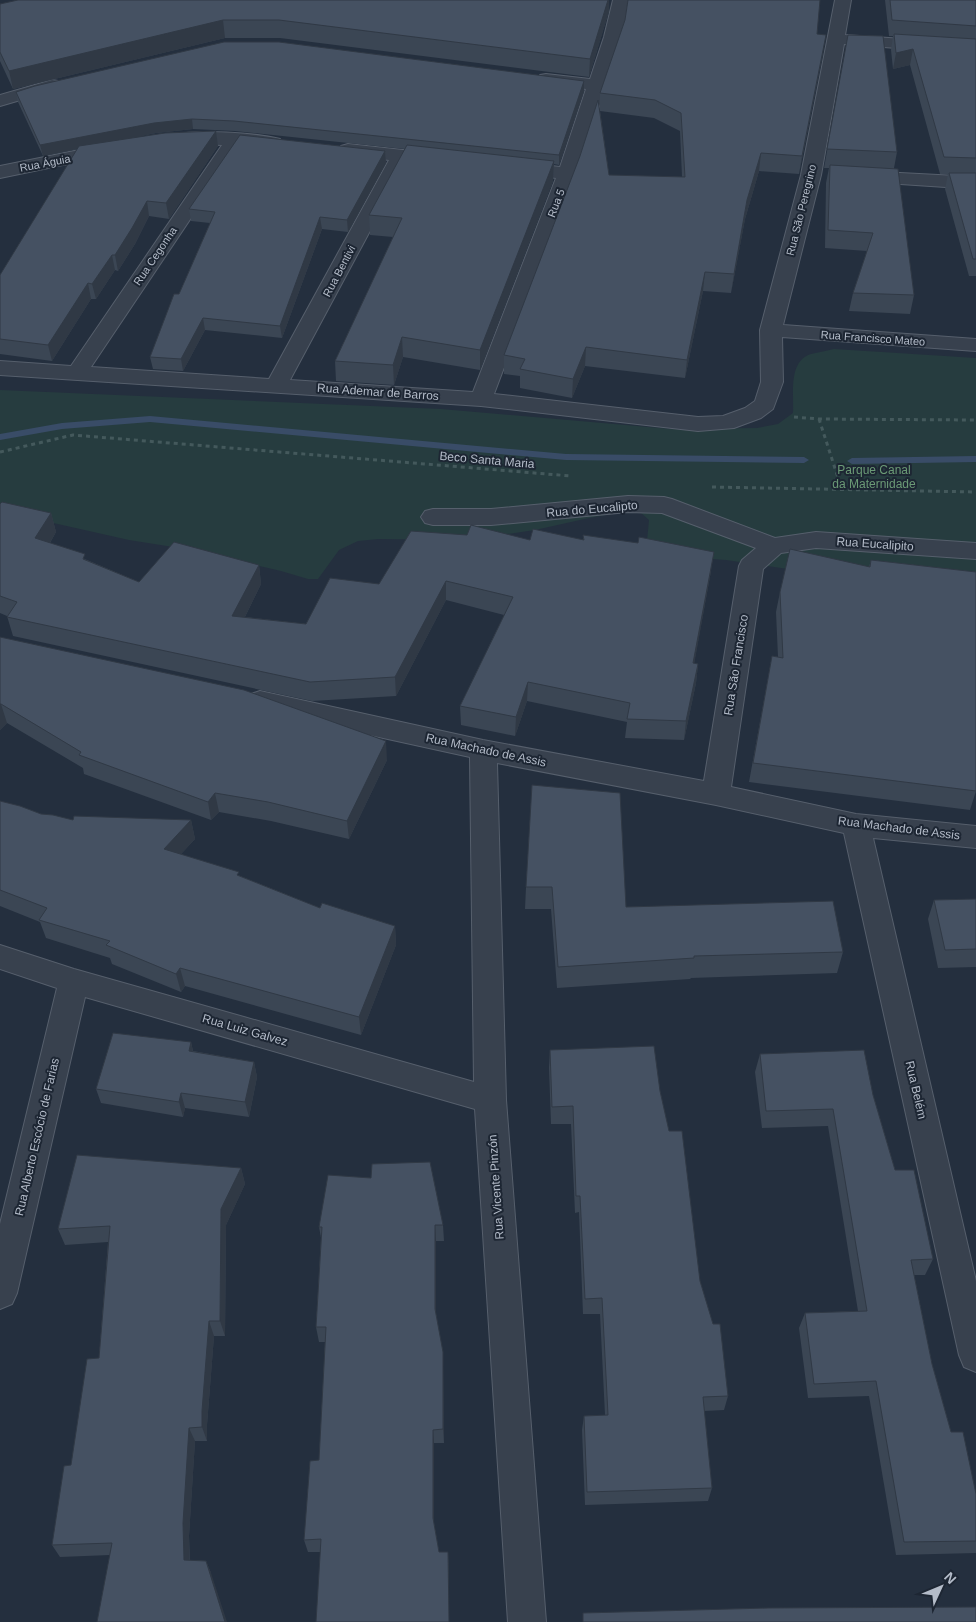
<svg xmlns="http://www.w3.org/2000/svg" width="976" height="1622" font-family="Arial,sans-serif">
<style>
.green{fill:#263c3f}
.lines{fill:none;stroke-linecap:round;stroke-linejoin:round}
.stream{fill:#394c67;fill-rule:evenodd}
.minor-casing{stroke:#565f6c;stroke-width:2}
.path{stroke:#44595c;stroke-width:3;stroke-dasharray:4 4;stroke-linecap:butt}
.minor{fill:#38414e;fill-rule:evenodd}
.wall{fill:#3b4654;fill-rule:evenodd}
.shaded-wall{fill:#303945}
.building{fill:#455162;stroke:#303945}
.labels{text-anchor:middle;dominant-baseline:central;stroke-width:4;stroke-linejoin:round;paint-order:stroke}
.far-street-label{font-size:11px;fill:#b4bcc9;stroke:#1d2633}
.street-label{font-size:12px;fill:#b4bcc9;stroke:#1d2633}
.park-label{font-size:12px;fill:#6b9a76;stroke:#1d2633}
</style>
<rect width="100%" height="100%" fill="#242f3e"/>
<!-- green -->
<path class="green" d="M 834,349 L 976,358 L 976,592 L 851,578 L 726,560 L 685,557 L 647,541 L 649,520 L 641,513 L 629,511 L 589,518 L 535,530 L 466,540 L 378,539 L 358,541 L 339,550 L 318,579 L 308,579 L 281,571 L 186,549 L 129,540 L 0,511 L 0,390 L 441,409 L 671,429 L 757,428 L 778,424 L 793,413 C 794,394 788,361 811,354 C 819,352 827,351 834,349 Z"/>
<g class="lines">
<!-- stream -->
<path class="stream" d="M 150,416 L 566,454 L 804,457 L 809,460 L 804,463 L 566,460 L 150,422 L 62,429 L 0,440 L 0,434 L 62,423 Z
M 976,456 L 976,462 L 852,464 L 847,461 L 852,458 Z"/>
<!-- minor casing -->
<g class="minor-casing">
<path id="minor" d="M 613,0 L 629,0 L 622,37 L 577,174 L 494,394 L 698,417 L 723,416 L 745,408 L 755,401 L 761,382 L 760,330 L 801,175 L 835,0 L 851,0 L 845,35 L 976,44 L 976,54 L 844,44 L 821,175 L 783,325 L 976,339 L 976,351 L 782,337 L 783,382 L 773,409 L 761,418 L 734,428 L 698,431 L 481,406 L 0,375 L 0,361 L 71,366 L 222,145 L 174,143 L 172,139 L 174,135 C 197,129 256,133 280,139 L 282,143 L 280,147 L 273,149 L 240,145 L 91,367 L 269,379 L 389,160 L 341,154 L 339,150 L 341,146 L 348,144 L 439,154 L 446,156 L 449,160 L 446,164 L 439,166 L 407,162 L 290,380 L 473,392 L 556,178 L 510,172 L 507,168 L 510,164 L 517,162 L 560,167 L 586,89 L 546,84 L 540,83 L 537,79 L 540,75 L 546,74 L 590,79 L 604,37 Z
M 52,80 L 58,81 L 61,85 L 58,89 L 0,106 L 0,95 Z
M 109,144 L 116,146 L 118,150 L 116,154 L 0,178 L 0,166 Z
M 862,171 L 976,177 L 976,189 L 855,181 L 852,177 L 855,173 Z
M 628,496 L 664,497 L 672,499 L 775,538 L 816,532 L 976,543 L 976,559 L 816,548 L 781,553 L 763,569 L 731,787 L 856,814 L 976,826 L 976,848 L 873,838 L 976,1281 L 976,1372 L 964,1367 L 959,1355 L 844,833 L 716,805 L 497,763 L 506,1100 L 546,1622 L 508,1622 L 475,1109 L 85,997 L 17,1293 L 12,1304 L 0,1309 L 0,1224 L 57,988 L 0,969 L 0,945 L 74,969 L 474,1082 L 470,757 L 260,711 L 251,708 L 247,701 L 251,694 L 260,691 L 483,740 L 704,781 L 739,566 L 742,560 L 756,548 L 662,513 L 628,512 L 491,525 L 433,525 L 425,523 L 421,517 L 425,511 L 433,509 L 491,509 Z"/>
</g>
<!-- path -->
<path class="path" d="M 794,417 L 819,419 L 976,420
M 819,419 L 842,490
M 0,452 L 73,435 L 571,476
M 712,487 L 976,492"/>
<!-- minor -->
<use href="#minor" class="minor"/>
</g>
<!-- wall -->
<path class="wall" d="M 885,0 L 976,0 L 976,276 L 969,276 L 945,189 L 948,174 L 940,174 L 910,65 L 893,69 L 891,50 L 893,36 L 889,36 Z
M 0,4 L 609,11 L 589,77 L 280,38 L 225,38 L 13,89 L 0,61 Z
M 625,20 L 817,34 L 823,53 L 799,174 L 759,171 L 745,219 L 731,293 L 703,291 L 685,378 L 585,366 L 572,398 L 520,388 L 520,376 L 504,374 L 504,355 L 600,110 L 600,93 ZM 600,111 L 654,118 L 680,131 L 682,177 L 609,175 Z
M 848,35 L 897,152 L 894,168 L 914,295 L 910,314 L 849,311 L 853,293 L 867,251 L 825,248 L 826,183 L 829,168 L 824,168 Z
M 584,91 L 559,165 L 554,164 L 553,181 L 480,370 L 403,357 L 394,385 L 336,381 L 335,361 L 393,237 L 370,235 L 369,215 L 405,149 L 235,131 L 193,129 L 156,133 L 131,138 L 216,131 L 218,146 L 169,219 L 149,216 L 135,244 L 118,271 L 115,270 L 96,299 L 91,299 L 52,361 L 0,354 L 0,275 L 78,149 L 43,156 L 18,102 L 16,92 Z
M 385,151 L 386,163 L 348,232 L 322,229 L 282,338 L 205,330 L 183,371 L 153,369 L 150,357 L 179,294 L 210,223 L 191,221 L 189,209 Z
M 0,504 L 51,513 L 56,532 L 50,543 L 87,560 L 139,582 L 259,565 L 261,584 L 245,617 L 306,624 L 379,584 L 530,540 L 583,540 L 583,535 L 711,571 L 694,663 L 698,664 L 696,683 L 684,740 L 625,738 L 627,722 L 527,701 L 515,736 L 461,725 L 460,706 L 504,615 L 446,600 L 396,696 L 312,701 L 13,636 L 7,616 L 0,613 Z
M 871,560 L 976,572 L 976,791 L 970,810 L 749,782 L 772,656 L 778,657 L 776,612 L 780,592 L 869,567 Z
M 0,637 L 387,760 L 349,839 L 271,821 L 219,812 L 211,820 L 84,774 L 83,768 L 7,723 L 0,730 Z
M 532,785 L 626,907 L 843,952 L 837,973 L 691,978 L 690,979 L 557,988 L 551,909 L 525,909 L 526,887 Z
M 0,801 L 41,814 L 73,820 L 191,820 L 195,839 L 181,854 L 240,876 L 320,908 L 395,926 L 396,945 L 361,1035 L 185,986 L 181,992 L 112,964 L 110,958 L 46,938 L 40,922 L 0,906 Z
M 976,899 L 976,967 L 938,968 L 928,919 L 934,900 Z
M 191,1042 L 193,1051 L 254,1062 L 257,1077 L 249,1117 L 185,1108 L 183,1117 L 101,1103 L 96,1089 Z
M 550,1050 L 660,1091 L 700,1281 L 728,1396 L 724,1410 L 704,1411 L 712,1488 L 708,1501 L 585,1505 L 582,1430 L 584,1416 L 605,1415 L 600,1314 L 583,1314 L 579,1212 L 575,1213 L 571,1124 L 551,1124 L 549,1068 Z
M 760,1054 L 873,1095 L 895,1170 L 933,1259 L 925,1275 L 914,1275 L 932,1364 L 951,1432 L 976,1494 L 976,1553 L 896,1555 L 869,1396 L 808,1398 L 799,1328 L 805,1313 L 858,1311 L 828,1126 L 762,1128 L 755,1072 Z
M 241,1168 L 245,1184 L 226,1225 L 225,1336 L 214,1336 L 207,1425 L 207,1441 L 195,1441 L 189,1536 L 190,1560 L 206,1561 L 211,1573 L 110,1555 L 60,1557 L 52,1545 L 71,1465 L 99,1358 L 108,1242 L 65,1245 L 58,1229 Z
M 443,1225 L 444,1241 L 436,1241 L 436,1314 L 443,1366 L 444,1443 L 434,1443 L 434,1524 L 439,1552 L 448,1552 L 449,1622 L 320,1552 L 308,1552 L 304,1540 L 319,1460 L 325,1342 L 319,1342 L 316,1327 L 321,1238 L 319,1227 Z"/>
<!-- shaded-wall -->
<path class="shaded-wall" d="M 608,0 L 609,0 L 609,11 L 589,77 L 590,59 Z
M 223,20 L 225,38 L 13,89 L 9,71 Z
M 826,35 L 823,53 L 799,174 L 802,156 Z
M 913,49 L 910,65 L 893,69 L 896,53 Z
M 584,81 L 584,91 L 559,165 L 559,155 Z
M 192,119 L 193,129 L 156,133 L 43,156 L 40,145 L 154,123 Z
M 216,131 L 218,146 L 169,219 L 166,203 Z
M 385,151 L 386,163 L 348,232 L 347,220 Z
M 761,153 L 759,171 L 745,219 L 731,293 L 734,274 L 747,200 Z
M 554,161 L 553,181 L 480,370 L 480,350 Z
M 147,201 L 149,216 L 135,244 L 118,271 L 115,255 Z
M 320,217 L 322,229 L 282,338 L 280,326 Z
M 112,255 L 115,270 L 96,299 L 92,284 Z
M 705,272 L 703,291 L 685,378 L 687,360 Z
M 88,283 L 91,299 L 52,361 L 48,345 Z
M 203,318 L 205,330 L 183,371 L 181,359 Z
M 402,337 L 403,357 L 394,385 L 393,365 Z
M 586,347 L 585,366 L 572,398 L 573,379 Z
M 51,513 L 56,532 L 41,558 L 35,538 Z
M 714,552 L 711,571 L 691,682 L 693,663 Z
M 259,565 L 261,584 L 236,635 L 232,616 Z
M 446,581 L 446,600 L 396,696 L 395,677 Z
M 698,664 L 696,683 L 684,740 L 686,721 Z
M 528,682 L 527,701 L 515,736 L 516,717 Z
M 0,704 L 1,704 L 7,723 L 0,730 Z
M 386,741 L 387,760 L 349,839 L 347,821 Z
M 215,793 L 219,812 L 211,820 L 208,802 Z
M 191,820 L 195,839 L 168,868 L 164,849 Z
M 395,926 L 396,945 L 361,1035 L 359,1017 Z
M 180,968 L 185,986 L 181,992 L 176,974 Z
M 191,1042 L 194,1057 L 189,1051 Z
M 254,1062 L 257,1077 L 249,1117 L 245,1102 Z
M 181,1093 L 185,1108 L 183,1117 L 179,1102 Z
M 241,1168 L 245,1184 L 226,1225 L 225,1336 L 220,1321 L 221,1209 Z
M 435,1225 L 436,1241 L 436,1324 L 435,1309 Z
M 209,1321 L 214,1336 L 207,1425 L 207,1441 L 202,1427 L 202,1411 Z
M 443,1352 L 443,1366 L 444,1443 L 443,1429 Z
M 189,1428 L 195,1441 L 189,1536 L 190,1572 L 184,1560 L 183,1523 Z
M 433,1430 L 434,1443 L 434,1530 L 433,1518 Z
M 448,1552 L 449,1564 L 449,1622 Z
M 206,1561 L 211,1573 L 227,1622 L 225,1622 Z"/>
<!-- building -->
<path class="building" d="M 18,0 L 608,0 L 590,59 L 279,20 L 223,20 L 9,71 L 0,52 L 0,4 Z
M 628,0 L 820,0 L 817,34 L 826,35 L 802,156 L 761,153 L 747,200 L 734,274 L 705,272 L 687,360 L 586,347 L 573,379 L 520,369 L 525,359 L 504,355 L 580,156 L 598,100 L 609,175 L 685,177 L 681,113 L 655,100 L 600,93 L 625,20 Z
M 890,0 L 976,0 L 976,26 L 892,20 Z
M 894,34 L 976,39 L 976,158 L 944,157 L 913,49 L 896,53 Z
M 848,35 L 883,36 L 897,152 L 827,149 Z
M 224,42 L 279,42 L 584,81 L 559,155 L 234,121 L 192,119 L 154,123 L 40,145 L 16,92 L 35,86 Z
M 216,131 L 166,203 L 147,201 L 132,228 L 115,255 L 112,255 L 92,284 L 88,283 L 48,345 L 0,339 L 0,275 L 79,146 L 165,133 Z
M 240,135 L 385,151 L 347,220 L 320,217 L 280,326 L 203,318 L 181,359 L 150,357 L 174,294 L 179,294 L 215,212 L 189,209 Z
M 407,145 L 554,161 L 480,350 L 402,337 L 393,365 L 335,361 L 402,218 L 369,215 Z
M 830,165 L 898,169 L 914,295 L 853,293 L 873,233 L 828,230 Z
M 949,173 L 976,173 L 976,259 L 973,259 Z
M 2,502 L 51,513 L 35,538 L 85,554 L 83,559 L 139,582 L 174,542 L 259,565 L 232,616 L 306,624 L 330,578 L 379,584 L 411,531 L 467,535 L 471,525 L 530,540 L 533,529 L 584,540 L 583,535 L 638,543 L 639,537 L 714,552 L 693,663 L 698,664 L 686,721 L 627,719 L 630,703 L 528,682 L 516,717 L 460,706 L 513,597 L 446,581 L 395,677 L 310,682 L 7,617 L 17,602 L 0,596 L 0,504 Z
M 790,549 L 870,567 L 871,560 L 976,572 L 976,791 L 753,763 L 772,656 L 783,658 L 780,592 Z
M 0,637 L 244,690 L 386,741 L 347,821 L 268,802 L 215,793 L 208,802 L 79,755 L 81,752 L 1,704 L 0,704 Z
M 532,785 L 620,793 L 626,907 L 833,901 L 843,952 L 694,956 L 694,958 L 558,967 L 552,887 L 526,887 Z
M 0,801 L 20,806 L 41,814 L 53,815 L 73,820 L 74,816 L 191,820 L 164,849 L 239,872 L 237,875 L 320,908 L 322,903 L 395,926 L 359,1017 L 180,968 L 176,974 L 106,945 L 110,941 L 39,920 L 47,908 L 0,890 Z
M 976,899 L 976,949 L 945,950 L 934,900 Z
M 113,1033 L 191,1042 L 189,1051 L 254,1062 L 245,1102 L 181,1093 L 179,1102 L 96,1089 Z
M 654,1046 L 660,1091 L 669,1131 L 682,1131 L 700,1281 L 713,1324 L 720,1324 L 728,1396 L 703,1397 L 712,1488 L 587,1492 L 584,1416 L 608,1415 L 602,1298 L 585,1299 L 580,1196 L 576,1196 L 573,1106 L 552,1107 L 550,1050 Z
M 864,1050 L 873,1095 L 895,1170 L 914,1170 L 933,1259 L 911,1260 L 932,1364 L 951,1432 L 963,1432 L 976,1494 L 976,1541 L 904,1542 L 876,1381 L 814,1384 L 805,1313 L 867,1311 L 833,1109 L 766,1111 L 760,1054 Z
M 77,1155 L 241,1168 L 221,1209 L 220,1321 L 209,1321 L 202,1411 L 202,1427 L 189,1428 L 183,1523 L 184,1560 L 206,1561 L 225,1622 L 97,1622 L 112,1543 L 52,1545 L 64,1466 L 71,1465 L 87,1359 L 99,1358 L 110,1226 L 58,1229 Z
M 430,1162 L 443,1225 L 435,1225 L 435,1309 L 443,1352 L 443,1429 L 433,1430 L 433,1518 L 439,1552 L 448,1552 L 449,1622 L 316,1622 L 321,1539 L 304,1540 L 310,1461 L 319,1460 L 326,1327 L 316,1327 L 322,1227 L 319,1227 L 328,1175 L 371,1178 L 372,1164 Z
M 976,1607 L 976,1622 L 583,1622 L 583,1613 L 768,1608 Z"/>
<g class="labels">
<!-- far-street labels -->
<g class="far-street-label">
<text transform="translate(45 163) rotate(-11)">Rua Águia</text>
<text transform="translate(556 203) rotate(-69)">Rua 5</text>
<text transform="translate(801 210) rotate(-76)">Rua São Peregrino</text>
<text transform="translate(155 256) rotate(-56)">Rua Cegonha</text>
<text transform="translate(339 271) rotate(-62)">Rua Bentivi</text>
<text transform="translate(873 338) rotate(4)">Rua Francisco Mateo</text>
</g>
<!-- street labels -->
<g class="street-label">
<text transform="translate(378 392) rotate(4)">Rua Ademar de Barros</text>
<text transform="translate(487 460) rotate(5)">Beco Santa Maria</text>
<text transform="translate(592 509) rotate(-5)">Rua do Eucalipto</text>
<text transform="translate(875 544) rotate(4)">Rua Eucalipito</text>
<text transform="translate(736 665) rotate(-81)">Rua São Francisco</text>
<text transform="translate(486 750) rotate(12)">Rua Machado de Assis</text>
<text transform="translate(899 828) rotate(7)">Rua Machado de Assis</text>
<text transform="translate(245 1030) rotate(16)">Rua Luiz Galvez</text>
<text transform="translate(916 1090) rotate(77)">Rua Belém</text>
<text transform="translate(37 1137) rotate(-77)">Rua Alberto Escócio de Farias</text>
<text transform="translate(496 1187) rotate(-94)">Rua Vicente Pinzón</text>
</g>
<!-- park labels -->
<g class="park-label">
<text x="874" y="470">Parque Canal<tspan x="874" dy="14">da Maternidade</tspan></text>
</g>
</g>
<!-- north arrow -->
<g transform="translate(941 1587) rotate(46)" stroke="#1d2633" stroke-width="4" paint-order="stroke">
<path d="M0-4L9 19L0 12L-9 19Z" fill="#b4bcc9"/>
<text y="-8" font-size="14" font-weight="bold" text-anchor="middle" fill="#b4bcc9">N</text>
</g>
</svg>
